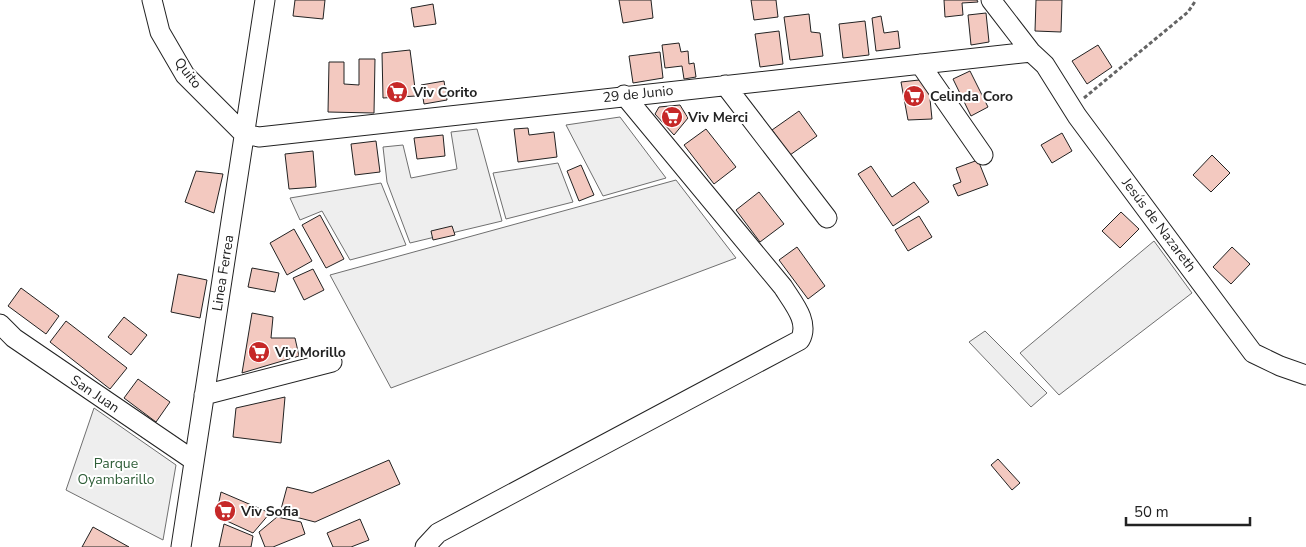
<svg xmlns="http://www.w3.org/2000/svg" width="1306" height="547" font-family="'Nunito Sans',sans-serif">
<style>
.green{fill:#eee;stroke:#6f6f6f}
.building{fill:#f3c9c0;stroke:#222}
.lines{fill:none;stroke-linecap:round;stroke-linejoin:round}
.minor-casing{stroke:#222;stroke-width:21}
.path{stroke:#646464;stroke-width:3;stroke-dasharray:4 2.5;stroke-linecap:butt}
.minor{stroke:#fff;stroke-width:19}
.labels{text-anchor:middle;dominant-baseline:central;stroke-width:4;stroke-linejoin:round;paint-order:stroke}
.street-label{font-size:14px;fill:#222;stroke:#fff}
.poi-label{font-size:14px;font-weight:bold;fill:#222;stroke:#fff;text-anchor:start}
.park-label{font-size:14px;fill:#2f5e38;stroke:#fff}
</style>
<rect width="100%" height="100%" fill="#fff"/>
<!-- green -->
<path class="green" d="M 620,117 L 666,178 L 603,196 L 566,125 Z
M 477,129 L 502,221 L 410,243 L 387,182 L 383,147 L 403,145 L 411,178 L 457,169 L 451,132 Z
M 558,163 L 573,202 L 506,219 L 493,173 Z
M 676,180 L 736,258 L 391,388 L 330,275 Z
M 381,183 L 406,245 L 350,260 L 322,211 L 300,220 L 290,198 Z
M 1154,241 L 1192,293 L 1059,395 L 1020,353 Z
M 985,331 L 1047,393 L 1031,407 L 969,342 Z
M 94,408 L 176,465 L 163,540 L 66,490 Z"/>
<!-- building -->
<path class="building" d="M 295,0 L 325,0 L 323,19 L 293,16 Z
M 619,0 L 651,0 L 653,18 L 623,23 Z
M 751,0 L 776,0 L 778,17 L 754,20 Z
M 944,0 L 977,0 L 978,2 L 962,3 L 963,15 L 945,17 Z
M 1036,0 L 1062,0 L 1061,32 L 1035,31 Z
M 433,4 L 436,24 L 414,27 L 411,8 Z
M 986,13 L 989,42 L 971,45 L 968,15 Z
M 809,14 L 811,32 L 820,33 L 823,56 L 790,60 L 784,17 Z
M 881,16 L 884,33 L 898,31 L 900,48 L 876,51 L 872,18 Z
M 865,21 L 869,55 L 843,58 L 839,24 Z
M 779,31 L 783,64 L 760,67 L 755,34 Z
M 679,43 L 681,52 L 688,51 L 689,64 L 694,63 L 696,77 L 684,79 L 682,66 L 665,68 L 662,45 Z
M 1098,45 L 1112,67 L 1087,84 L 1072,61 Z
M 410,50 L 416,96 L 383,98 L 382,53 Z
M 660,52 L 663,78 L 633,83 L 629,56 Z
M 359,59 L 375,59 L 374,113 L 328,112 L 329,62 L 344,62 L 344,84 L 359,85 Z
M 970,71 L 988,107 L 971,116 L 953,79 Z
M 928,79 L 932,119 L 908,120 L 901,82 Z
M 444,81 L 447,100 L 424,104 L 421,85 Z
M 680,105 L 688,118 L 674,135 L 655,114 L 659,107 Z
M 799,111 L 817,136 L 790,155 L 772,130 Z
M 528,128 L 529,135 L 554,132 L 557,157 L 518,162 L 514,129 Z
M 706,129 L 736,167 L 714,184 L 684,145 Z
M 1062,133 L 1072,151 L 1052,163 L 1041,145 Z
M 443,135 L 445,156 L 417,159 L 414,138 Z
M 376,141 L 380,172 L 355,175 L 351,144 Z
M 313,151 L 316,187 L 289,189 L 285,154 Z
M 1212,155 L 1230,173 L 1211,192 L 1193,175 Z
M 978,160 L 988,185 L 958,196 L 953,185 L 961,182 L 956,168 Z
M 581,165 L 594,195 L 579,201 L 567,171 Z
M 871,166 L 892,197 L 914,182 L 929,202 L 893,226 L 858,174 Z
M 196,171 L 223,174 L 214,213 L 185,202 Z
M 759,192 L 784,224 L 760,242 L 736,210 Z
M 1121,212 L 1139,229 L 1120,248 L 1102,231 Z
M 320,215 L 344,259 L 326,268 L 302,225 Z
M 919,216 L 932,237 L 908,251 L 895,230 Z
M 452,226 L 455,235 L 433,240 L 431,231 Z
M 294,229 L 312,261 L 287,275 L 270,243 Z
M 797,247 L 825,286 L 808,299 L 779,260 Z
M 1232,247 L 1250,264 L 1231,284 L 1213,267 Z
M 252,268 L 279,273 L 275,292 L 248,287 Z
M 313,269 L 324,290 L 304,300 L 293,278 Z
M 178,274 L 207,280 L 200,318 L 171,312 Z
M 21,288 L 59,316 L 46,334 L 8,306 Z
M 252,313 L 273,317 L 271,338 L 295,338 L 299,356 L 242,373 Z
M 124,317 L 147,335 L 131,355 L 108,337 Z
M 66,321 L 127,368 L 110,389 L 50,342 Z
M 138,379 L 170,402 L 156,422 L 124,398 Z
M 285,397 L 281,443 L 233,437 L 236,408 Z
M 998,459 L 1020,483 L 1012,490 L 991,465 Z
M 389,460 L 400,484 L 315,522 L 280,513 L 287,487 L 312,493 Z
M 221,492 L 270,513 L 253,533 L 216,516 Z
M 277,517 L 301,522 L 305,534 L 273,547 L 265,547 L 259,532 Z
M 360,519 L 369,540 L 351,547 L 333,547 L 327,533 Z
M 224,524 L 253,536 L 251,547 L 219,547 Z
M 93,527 L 129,547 L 82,547 Z"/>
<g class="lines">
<!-- minor casing -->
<g class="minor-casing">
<path id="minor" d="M 152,0 L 160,32 L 185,75 L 244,134
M 991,0 L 1031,52 L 1045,65 L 1077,116 L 1253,353 L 1280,366 L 1306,375
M 920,64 L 983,155
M 725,85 L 827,218
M 244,134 L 259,137 L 1031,52
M 0,324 L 14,338 L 193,460
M 204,395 L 332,362
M 181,547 L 265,0
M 425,547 L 438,533 L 800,340 C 810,322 793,303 783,287 L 624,95"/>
</g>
<!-- path -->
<path class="path" d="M 1084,98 L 1188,12 L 1196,0"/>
<!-- minor -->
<use href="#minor" class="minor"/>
</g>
<!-- icons -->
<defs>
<g id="supermarket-disc" transform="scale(1.125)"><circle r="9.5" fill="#c62828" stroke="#fff"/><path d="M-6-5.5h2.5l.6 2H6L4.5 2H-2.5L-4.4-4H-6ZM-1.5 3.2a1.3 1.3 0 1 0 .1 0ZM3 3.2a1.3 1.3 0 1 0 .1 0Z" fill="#fff"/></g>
</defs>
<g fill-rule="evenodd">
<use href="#supermarket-disc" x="397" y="92"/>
<use href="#supermarket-disc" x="914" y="96"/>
<use href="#supermarket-disc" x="672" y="117"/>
<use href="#supermarket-disc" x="259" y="352"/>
<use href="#supermarket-disc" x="225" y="511"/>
</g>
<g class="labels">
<!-- street labels -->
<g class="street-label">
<text transform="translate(188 73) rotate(52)">Quito</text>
<text transform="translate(638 94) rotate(-6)">29 de Junio</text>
<text transform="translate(1159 225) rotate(53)">Jesús de Nazareth</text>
<text transform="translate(223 273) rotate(-81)">Linea Ferrea</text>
<text transform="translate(95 394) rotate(34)">San Juan</text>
</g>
<!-- poi labels -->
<g class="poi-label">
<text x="413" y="92">Viv Corito</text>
<text x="930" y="96">Celinda Coro</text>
<text x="688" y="117">Viv Merci</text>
<text x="275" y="352">Viv Morillo</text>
<text x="241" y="511">Viv Sofia</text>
</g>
<!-- park labels -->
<g class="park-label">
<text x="116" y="463">Parque<tspan x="116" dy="16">Oyambarillo</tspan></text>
</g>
</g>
<!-- scale -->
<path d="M1126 517v8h124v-8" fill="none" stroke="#222222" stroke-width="2.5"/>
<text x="1134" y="517" font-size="15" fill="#222222" stroke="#ffffff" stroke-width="4" paint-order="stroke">50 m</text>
</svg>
